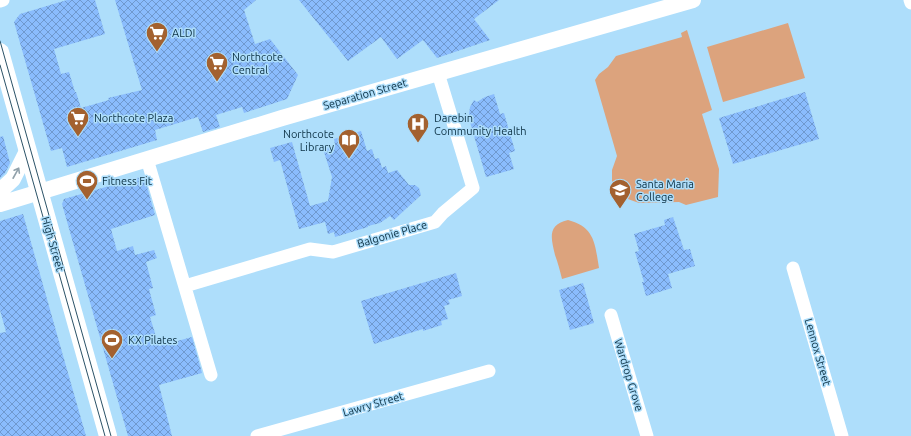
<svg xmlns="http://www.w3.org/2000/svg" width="911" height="436" font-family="Ubuntu,sans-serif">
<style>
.green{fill:#dca37d}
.building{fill:url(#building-cross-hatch)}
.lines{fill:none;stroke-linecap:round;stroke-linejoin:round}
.minor{stroke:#fff;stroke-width:13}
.tertiary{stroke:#fff;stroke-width:16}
.secondary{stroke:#fff;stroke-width:18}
.tram{stroke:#2b5267;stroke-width:1}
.oneway{stroke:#92a2ab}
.labels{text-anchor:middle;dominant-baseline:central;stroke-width:3;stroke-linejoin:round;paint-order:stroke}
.poi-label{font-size:11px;fill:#0c3144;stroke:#aedefb;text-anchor:start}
.street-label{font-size:11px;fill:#0c3144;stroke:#aedefb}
</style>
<defs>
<pattern id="building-cross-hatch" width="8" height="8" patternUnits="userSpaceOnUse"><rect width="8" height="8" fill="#8abcfd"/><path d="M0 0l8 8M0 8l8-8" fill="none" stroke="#6f99ce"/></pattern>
</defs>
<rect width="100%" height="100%" fill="#aedefb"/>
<!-- green -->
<path class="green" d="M 788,23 L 805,78 L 723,102 L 707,47 Z
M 687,30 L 712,110 L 702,114 L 719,169 L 718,197 L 686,205 L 679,202 L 639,203 L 625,198 L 617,193 L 612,181 L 612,170 L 617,156 L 595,80 L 599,74 L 608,67 L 616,56 L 682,37 L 681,33 Z
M 568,220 C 595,227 595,244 599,268 L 562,279 C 560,271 558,263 555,255 C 551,238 547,225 568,220 Z"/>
<!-- building -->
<path class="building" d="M 67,0 L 95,0 L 105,34 L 54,49 L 61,74 L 69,72 L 75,92 L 76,92 L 81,108 L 109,100 L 108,98 L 142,90 L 115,0 L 256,0 L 244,10 L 255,44 L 270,39 L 298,75 L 287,99 L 244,113 L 242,107 L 216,115 L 220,127 L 203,132 L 198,117 L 155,130 L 157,140 L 67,167 L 62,148 L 51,151 L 14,22 L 20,14 Z
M 299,0 L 499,0 L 474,19 L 490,40 L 437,58 L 423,40 L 397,59 L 381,37 L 348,61 Z
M 805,92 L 819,139 L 733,164 L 719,118 Z
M 494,94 L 500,114 L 504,113 L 515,151 L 509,153 L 514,169 L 486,177 L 470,122 L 469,114 L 470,107 L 474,100 L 477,102 L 485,97 Z
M 361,131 L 367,151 L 372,149 L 375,159 L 379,158 L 382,168 L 386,166 L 388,173 L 397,170 L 409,185 L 415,185 L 419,188 L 421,195 L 394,220 L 390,216 L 380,223 L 368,226 L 368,227 L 335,237 L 334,232 L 328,234 L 325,222 L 299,229 L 280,160 L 274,162 L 270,148 L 292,142 L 310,206 L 328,201 L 332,177 L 323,149 L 335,145 L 334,139 Z
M 3,136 L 10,163 L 5,173 L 0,178 L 0,137 Z
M 144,176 L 155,215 L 111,229 L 117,251 L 133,246 L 135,255 L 154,250 L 157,258 L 146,262 L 153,288 L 149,289 L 156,315 L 150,317 L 159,346 L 192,337 L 202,373 L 159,385 L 172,436 L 128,436 L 62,204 L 64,199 Z
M 23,214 L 60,345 L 86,436 L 0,436 L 0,333 L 6,332 L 0,310 L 0,221 Z
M 673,217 L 684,250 L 690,249 L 695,266 L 668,274 L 672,288 L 646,296 L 642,282 L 644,282 L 635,252 L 639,251 L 634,234 L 665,225 L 664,220 Z
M 456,273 L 462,296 L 448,300 L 450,304 L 444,306 L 448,319 L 441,321 L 442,325 L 423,331 L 423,329 L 374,344 L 361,301 Z
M 583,283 L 594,323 L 570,330 L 559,290 Z"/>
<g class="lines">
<!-- minor -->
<path class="minor" d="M 910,0 L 911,3
M 0,1 L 3,0
M 147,159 L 211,375
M 793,268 L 842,436
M 185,286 L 310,249 L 333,252 L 435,222 L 443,213 L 473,188 L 438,73
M 611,315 L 647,436
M 257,436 L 489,371"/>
<!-- tertiary -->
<path class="tertiary" d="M 0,191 L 13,179 L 27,151
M 0,204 L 282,118 L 693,0"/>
<!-- secondary -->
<path class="secondary" d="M 0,52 L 108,436"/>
<!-- tram -->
<path class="tram" d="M 0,41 L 111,436
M 0,65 L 105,436"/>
</g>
<!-- one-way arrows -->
<defs><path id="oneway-shaft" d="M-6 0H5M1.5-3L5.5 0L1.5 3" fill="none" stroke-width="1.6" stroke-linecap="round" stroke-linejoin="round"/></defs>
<use class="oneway" href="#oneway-shaft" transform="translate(16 173) rotate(-61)"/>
<!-- icons -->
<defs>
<g id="supermarket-pin" transform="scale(1.15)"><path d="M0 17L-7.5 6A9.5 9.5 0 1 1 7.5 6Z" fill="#a3612f" stroke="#aedefb"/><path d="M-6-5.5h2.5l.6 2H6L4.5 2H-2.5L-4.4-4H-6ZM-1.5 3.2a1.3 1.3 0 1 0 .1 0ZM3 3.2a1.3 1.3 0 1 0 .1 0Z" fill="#fff"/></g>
<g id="hospital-pin" transform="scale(1.15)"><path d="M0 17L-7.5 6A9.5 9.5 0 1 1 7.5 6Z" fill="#a3612f" stroke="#aedefb"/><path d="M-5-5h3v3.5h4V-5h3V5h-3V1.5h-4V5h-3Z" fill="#fff"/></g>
<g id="library-pin" transform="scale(1.15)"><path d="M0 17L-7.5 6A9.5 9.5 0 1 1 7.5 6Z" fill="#a3612f" stroke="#aedefb"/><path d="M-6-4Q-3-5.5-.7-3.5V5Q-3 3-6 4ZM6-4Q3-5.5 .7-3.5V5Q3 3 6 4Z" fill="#fff"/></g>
<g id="stadium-pin" transform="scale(1.15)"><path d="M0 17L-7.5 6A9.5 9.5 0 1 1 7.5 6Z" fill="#a3612f" stroke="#aedefb"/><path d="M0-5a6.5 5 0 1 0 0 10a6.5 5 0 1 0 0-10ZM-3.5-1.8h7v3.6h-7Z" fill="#fff"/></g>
<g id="school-pin" transform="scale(1.15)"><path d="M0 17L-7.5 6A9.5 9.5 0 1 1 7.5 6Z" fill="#a3612f" stroke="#aedefb"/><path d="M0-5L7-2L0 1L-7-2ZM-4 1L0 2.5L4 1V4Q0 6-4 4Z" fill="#fff"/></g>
</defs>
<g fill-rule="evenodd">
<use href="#supermarket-pin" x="157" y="33"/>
<use href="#supermarket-pin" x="217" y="63"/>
<use href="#supermarket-pin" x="78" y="118"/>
<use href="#hospital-pin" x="418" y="124"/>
<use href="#library-pin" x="349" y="140"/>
<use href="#stadium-pin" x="87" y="181"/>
<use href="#school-pin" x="620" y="190"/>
<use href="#stadium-pin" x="112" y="340"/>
</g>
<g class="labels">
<!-- poi labels -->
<g class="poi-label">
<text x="172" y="33">ALDI</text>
<text x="232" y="57">Northcote<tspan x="232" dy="13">Central</tspan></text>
<text x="94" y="118">Northcote Plaza</text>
<text x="434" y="118">Darebin<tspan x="434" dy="13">Community Health</tspan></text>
<text x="334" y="134" text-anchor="end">Northcote<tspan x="334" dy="13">Library</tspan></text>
<text x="102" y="181">Fitness Fit</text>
<text x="636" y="184">Santa Maria<tspan x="636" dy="13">College</tspan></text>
<text x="128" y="340">KX Pilates</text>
</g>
<!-- street labels -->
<g class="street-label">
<text transform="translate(365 94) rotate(-16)">Separation Street</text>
<text transform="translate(392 234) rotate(-16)">Balgonie Place</text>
<text transform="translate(53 244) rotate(74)">High Street</text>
<text transform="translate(818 352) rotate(74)">Lennox Street</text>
<text transform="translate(629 375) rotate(73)">Wardrop Grove</text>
<text transform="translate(373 404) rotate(-16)">Lawry Street</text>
</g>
</g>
</svg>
